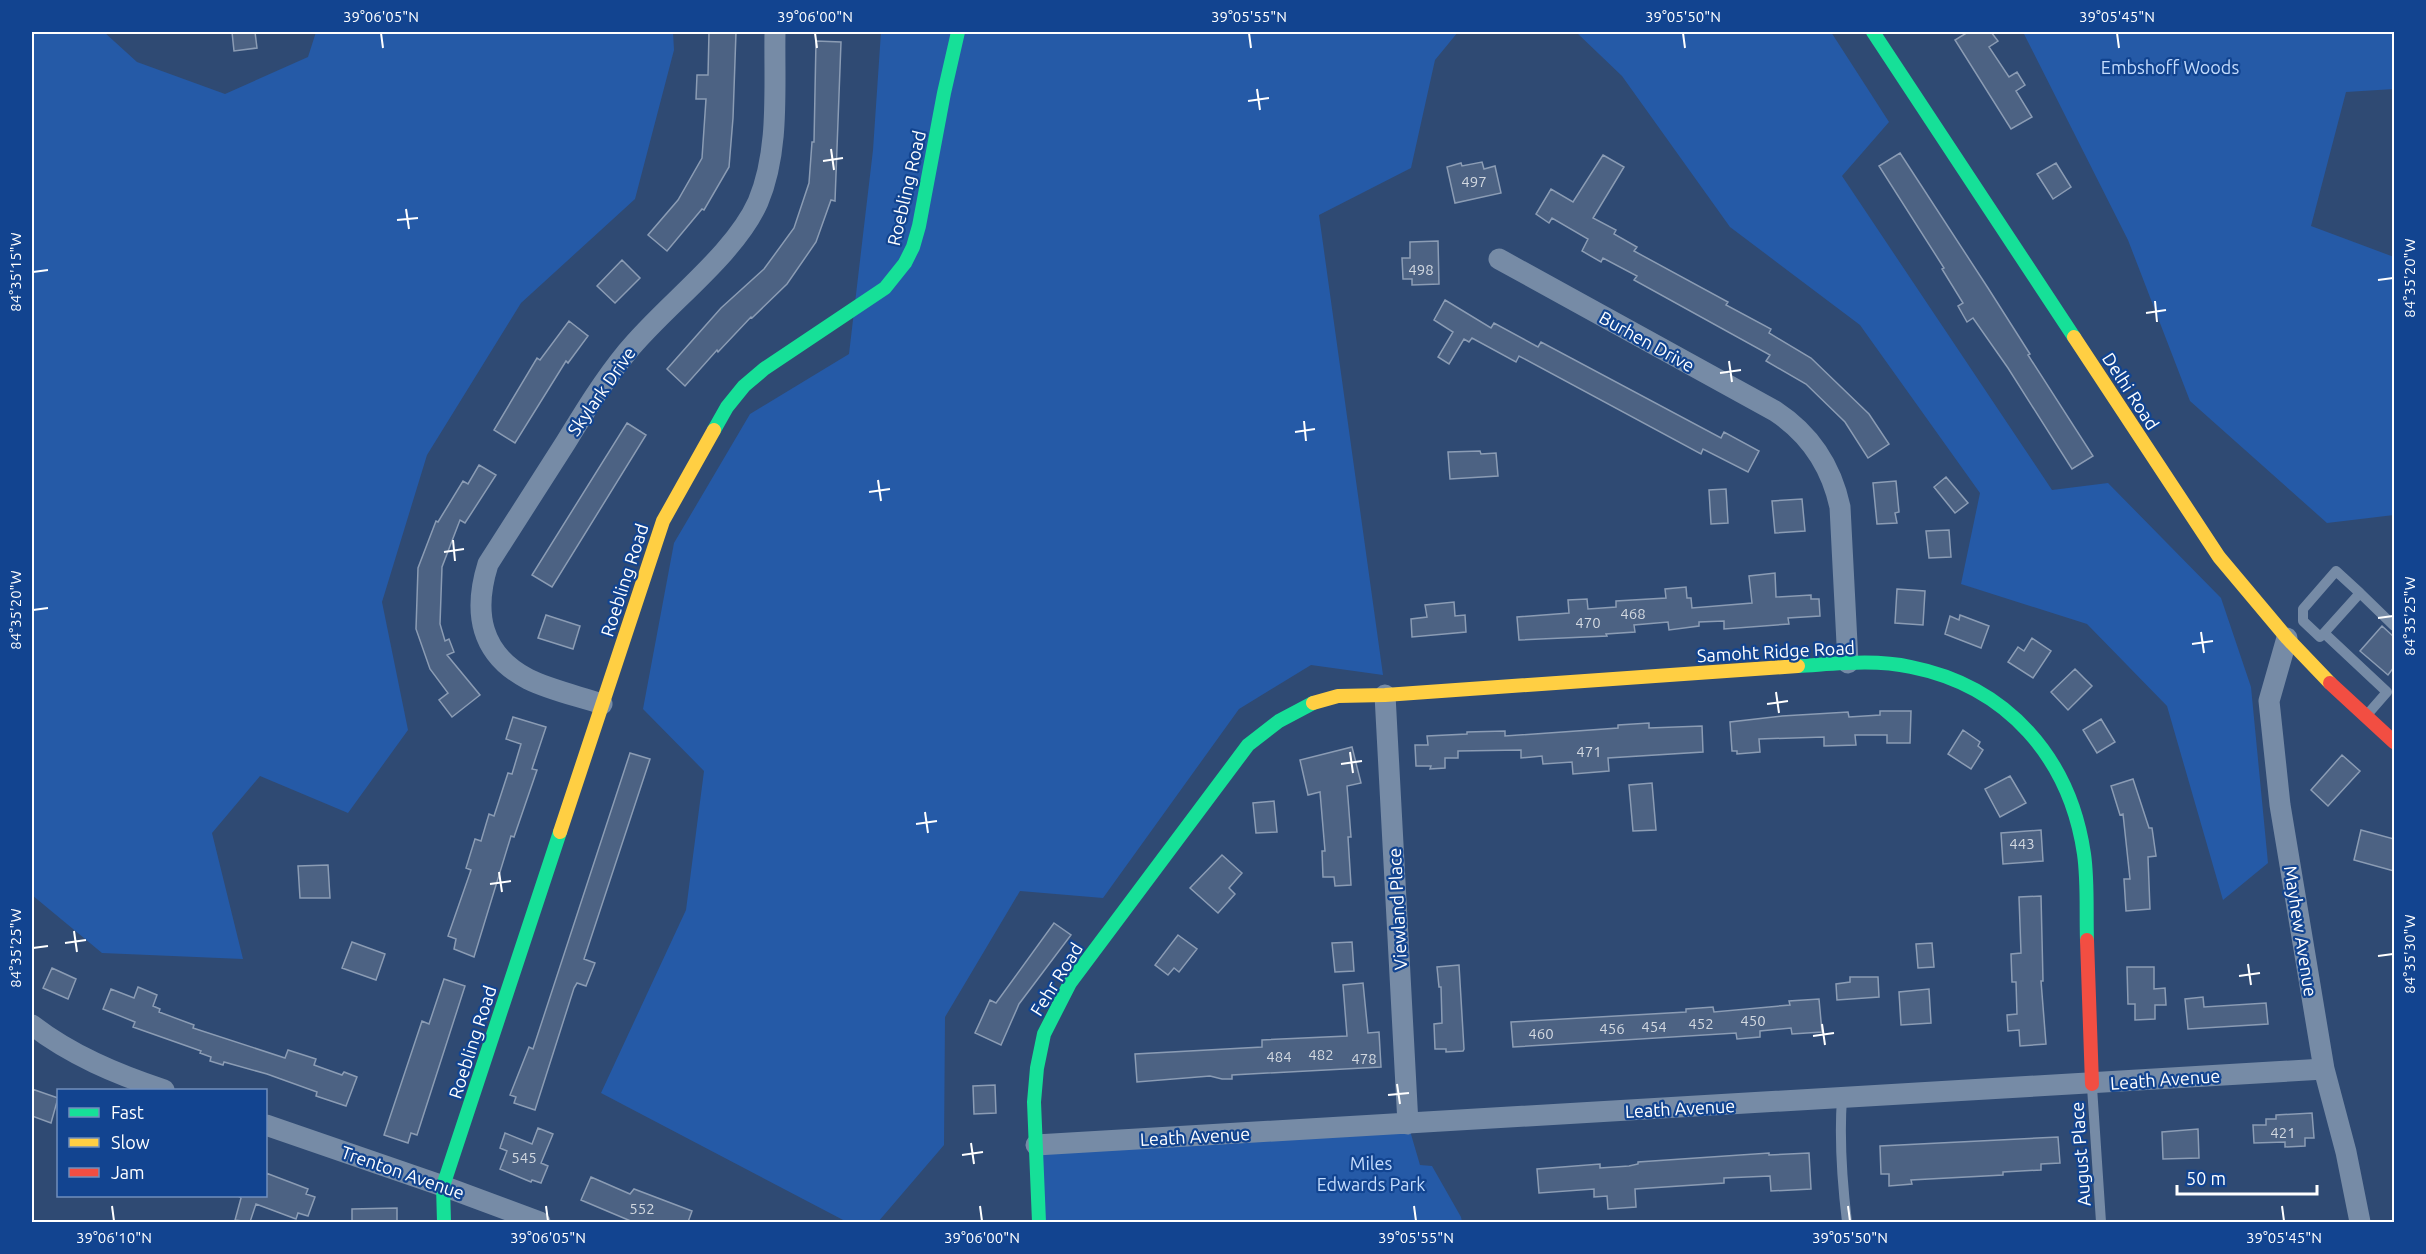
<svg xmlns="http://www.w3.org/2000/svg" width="2426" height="1254" font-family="Ubuntu,sans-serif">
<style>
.green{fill:#255aa7}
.building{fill:#4c6283;stroke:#8b9cb4;stroke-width:1.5}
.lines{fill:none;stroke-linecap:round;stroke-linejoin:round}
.lane{stroke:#768ba6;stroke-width:10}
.street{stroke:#768ba6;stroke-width:21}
.fast{stroke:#16e098;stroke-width:14}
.slow{stroke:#ffcf43;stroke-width:14}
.jam{stroke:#f24e42;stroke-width:14}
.ticks{fill:none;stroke:#fff;stroke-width:2}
.labels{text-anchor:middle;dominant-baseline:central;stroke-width:4.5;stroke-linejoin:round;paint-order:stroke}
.number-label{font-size:15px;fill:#d2d8e0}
.park-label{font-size:18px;fill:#c4dcfd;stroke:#124490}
.street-label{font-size:18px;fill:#fff;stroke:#124490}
.neatline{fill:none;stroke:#fff;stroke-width:2}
.ticks-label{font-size:15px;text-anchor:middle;fill:#fff}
</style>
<rect width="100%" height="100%" fill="#2f4a73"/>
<!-- green -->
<path class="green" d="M 32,32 L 104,32 L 137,62 L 225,94 L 308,57 L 316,32 L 673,32 L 674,50 L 635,199 L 521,303 L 427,455 L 382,602 L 408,730 L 348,813 L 260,776 L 212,833 L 243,959 L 102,953 L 32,895 Z
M 881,32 L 1458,32 L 1435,60 L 1411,168 L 1319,215 L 1383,675 L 1311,665 L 1239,709 L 1103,898 L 1020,891 L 945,1017 L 944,1145 L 878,1222 L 847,1222 L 601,1093 L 686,910 L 704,771 L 643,709 L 674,543 L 750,414 L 849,354 L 873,150 Z
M 1576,32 L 1831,32 L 1889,122 L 1842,176 L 2052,490 L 2108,483 L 2221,598 L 2251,687 L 2268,863 L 2223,900 L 2167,706 L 2087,624 L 1961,584 L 1980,493 L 1860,325 L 1730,227 L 1622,76 Z
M 2023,32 L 2394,32 L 2394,89 L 2346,92 L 2311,226 L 2394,257 L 2394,515 L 2327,523 L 2190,401 L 2128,240 Z
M 1408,1124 L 1420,1165 L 1432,1166 L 1461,1217 L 1462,1222 L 1039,1222 L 1036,1145 Z"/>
<!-- building -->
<path class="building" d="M 232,32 L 255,32 L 257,48 L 234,51 Z
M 709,32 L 736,32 L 733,118 L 729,167 L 704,210 L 702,209 L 667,251 L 648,235 L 678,200 L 702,158 L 706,99 L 696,99 L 697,75 L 708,75 Z
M 1968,32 L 1991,32 L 1998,41 L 1989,47 L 2009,77 L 2017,72 L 2025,85 L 2016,91 L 2032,117 L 2011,129 L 1955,40 Z
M 816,41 L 841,42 L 835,201 L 831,200 L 816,242 L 787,284 L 752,318 L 751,317 L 718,352 L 717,350 L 685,386 L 667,369 L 721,308 L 764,269 L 794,228 L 809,183 L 812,142 L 814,142 Z
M 1900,153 L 1988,288 L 2030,354 L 2028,355 L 2093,456 L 2072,469 L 2008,368 L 1973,318 L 1967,322 L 1958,306 L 1963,303 L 1942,269 L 1944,268 L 1879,166 Z
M 1603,155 L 1624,167 L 1593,218 L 1616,230 L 1614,234 L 1637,247 L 1634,251 L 1728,302 L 1726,305 L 1771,329 L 1769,333 L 1811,358 L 1869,414 L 1889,444 L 1868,458 L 1845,422 L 1806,384 L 1766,361 L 1770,355 L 1634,280 L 1637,276 L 1603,258 L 1601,262 L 1582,251 L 1588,239 L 1552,218 L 1549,223 L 1536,214 L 1551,189 L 1573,202 Z
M 1482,162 L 1484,169 L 1495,166 L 1501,193 L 1455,203 L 1447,167 L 1461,163 L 1462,166 Z
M 2056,163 L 2071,187 L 2053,199 L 2037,174 Z
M 1438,241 L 1439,284 L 1412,285 L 1412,279 L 1403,279 L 1402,258 L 1410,258 L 1410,242 Z
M 622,260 L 640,278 L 615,303 L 597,286 Z
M 1445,300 L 1491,328 L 1494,323 L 1538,347 L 1541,342 L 1721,438 L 1724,432 L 1759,451 L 1748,472 L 1703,449 L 1701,454 L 1519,356 L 1516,362 L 1472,338 L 1469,342 L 1464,339 L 1449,364 L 1438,357 L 1453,332 L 1434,320 Z
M 569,321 L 588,336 L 568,363 L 566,361 L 515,443 L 494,430 L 537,358 L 540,360 Z
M 627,423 L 646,435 L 552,587 L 532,575 Z
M 1480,451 L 1481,454 L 1496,453 L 1498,476 L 1450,479 L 1448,452 Z
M 479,465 L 496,475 L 465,523 L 460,520 L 442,567 L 440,624 L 445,641 L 449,639 L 454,652 L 447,655 L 480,695 L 452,717 L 439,700 L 448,693 L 430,669 L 416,629 L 418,568 L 436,521 L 438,522 L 463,481 L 468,484 Z
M 1946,477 L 1968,503 L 1955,513 L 1934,487 Z
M 1896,481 L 1899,512 L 1895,513 L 1897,523 L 1877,524 L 1873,483 Z
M 1726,489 L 1728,523 L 1711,524 L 1709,490 Z
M 1802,499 L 1805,531 L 1775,533 L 1772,501 Z
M 1949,530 L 1951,557 L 1929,558 L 1926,531 Z
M 1775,573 L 1776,597 L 1811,595 L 1811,599 L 1819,599 L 1820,616 L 1788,618 L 1789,624 L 1724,629 L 1724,621 L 1699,622 L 1699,626 L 1669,630 L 1668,622 L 1634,625 L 1635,632 L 1606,634 L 1607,636 L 1519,640 L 1517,617 L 1569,613 L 1568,600 L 1587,599 L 1588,609 L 1616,607 L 1616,601 L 1666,598 L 1665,589 L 1686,587 L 1687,598 L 1691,598 L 1692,608 L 1752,603 L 1749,576 Z
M 1897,589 L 1925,591 L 1923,625 L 1895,623 Z
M 1454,602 L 1455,616 L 1465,615 L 1466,632 L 1412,637 L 1411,619 L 1427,617 L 1425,605 Z
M 546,615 L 580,626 L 573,649 L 538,638 Z
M 1960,615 L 1989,626 L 1981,648 L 1945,634 L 1950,616 L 1959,620 Z
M 2382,626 L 2394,637 L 2394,667 L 2388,675 L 2360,651 Z
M 2032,638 L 2051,651 L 2033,678 L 2008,662 L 2018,647 L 2024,651 Z
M 2075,669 L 2092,686 L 2068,710 L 2051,692 Z
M 1880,711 L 1911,711 L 1910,743 L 1887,743 L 1887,735 L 1855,735 L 1856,745 L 1824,746 L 1824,737 L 1759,739 L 1760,752 L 1737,754 L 1737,751 L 1732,751 L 1730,722 L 1782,716 L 1848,712 L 1849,717 L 1880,715 Z
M 513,717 L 546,727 L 532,769 L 537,770 L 514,837 L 511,836 L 474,957 L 454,949 L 456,939 L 448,936 L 471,870 L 466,868 L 475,839 L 481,841 L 489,814 L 494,816 L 508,773 L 512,774 L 521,744 L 506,739 Z
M 2101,719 L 2115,742 L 2097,753 L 2083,730 Z
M 1649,723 L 1649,728 L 1702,726 L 1703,752 L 1608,758 L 1609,771 L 1573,774 L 1572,762 L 1543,764 L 1542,756 L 1521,758 L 1521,750 L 1458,751 L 1458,758 L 1445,758 L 1445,768 L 1430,769 L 1431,766 L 1416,766 L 1415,745 L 1428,745 L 1427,736 L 1467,734 L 1467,732 L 1505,731 L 1505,736 L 1618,728 L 1618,725 Z
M 1963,730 L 1980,742 L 1978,746 L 1983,750 L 1971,769 L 1948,754 Z
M 1352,747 L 1361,783 L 1347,786 L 1351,837 L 1348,837 L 1351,885 L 1335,886 L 1334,877 L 1323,877 L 1322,851 L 1325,851 L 1320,792 L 1308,795 L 1300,760 Z
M 630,753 L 650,759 L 584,959 L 595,963 L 586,986 L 577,983 L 574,988 L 535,1110 L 514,1103 L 516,1097 L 510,1095 L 529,1047 L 533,1049 Z
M 2342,755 L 2360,771 L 2328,806 L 2311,790 Z
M 2010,776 L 2026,803 L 2000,817 L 1985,789 Z
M 2133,779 L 2149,828 L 2152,828 L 2156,856 L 2148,857 L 2150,909 L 2126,911 L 2124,879 L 2130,879 L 2123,814 L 2120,815 L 2111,786 Z
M 1652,783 L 1656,830 L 1633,831 L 1629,785 Z
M 1274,801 L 1277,832 L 1256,833 L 1253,803 Z
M 2041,830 L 2043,861 L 2003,864 L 2001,833 Z
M 2361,830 L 2394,839 L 2394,871 L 2354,860 Z
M 1222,855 L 1242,873 L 1229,888 L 1235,894 L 1218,913 L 1190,888 Z
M 328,865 L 330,898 L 300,898 L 298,866 Z
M 2041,896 L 2043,981 L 2041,981 L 2046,1044 L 2020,1046 L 2019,1030 L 2008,1031 L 2007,1015 L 2017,1014 L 2016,982 L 2012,982 L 2011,954 L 2021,953 L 2019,897 Z
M 1054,923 L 1071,935 L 1019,1004 L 1001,1045 L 975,1033 L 990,1000 L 996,1003 Z
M 1178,935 L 1197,949 L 1179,972 L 1174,968 L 1168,975 L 1155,965 Z
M 352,942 L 385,954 L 376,980 L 342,968 Z
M 1352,942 L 1354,971 L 1335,972 L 1332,943 Z
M 1932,943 L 1934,967 L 1918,968 L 1916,944 Z
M 1459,965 L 1464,1049 L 1463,1051 L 1446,1052 L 1446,1049 L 1435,1049 L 1434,1024 L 1442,1023 L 1441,987 L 1439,987 L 1437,967 Z
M 2127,967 L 2154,967 L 2154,989 L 2165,988 L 2166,1005 L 2155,1005 L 2155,1019 L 2135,1020 L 2135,1004 L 2128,1004 Z
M 52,968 L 76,979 L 68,999 L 43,988 Z
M 1850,977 L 1878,977 L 1879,997 L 1837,1000 L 1836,984 L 1850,982 Z
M 444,979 L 465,986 L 417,1135 L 411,1133 L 408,1143 L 384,1135 L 422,1021 L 429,1024 Z
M 1363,983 L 1368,1033 L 1379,1032 L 1381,1067 L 1232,1075 L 1232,1079 L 1222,1079 L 1210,1076 L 1137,1082 L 1135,1054 L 1262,1047 L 1262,1040 L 1347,1036 L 1343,985 Z
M 138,987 L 157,995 L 153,1006 L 160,1009 L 159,1012 L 194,1025 L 193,1028 L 285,1058 L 288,1050 L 316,1059 L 314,1065 L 342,1075 L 344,1072 L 357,1077 L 346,1106 L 316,1096 L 317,1092 L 267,1074 L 224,1062 L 223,1065 L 210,1061 L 211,1057 L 200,1053 L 201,1051 L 133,1027 L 135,1022 L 103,1009 L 111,989 L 134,998 Z
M 1929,989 L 1931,1023 L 1901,1025 L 1899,992 Z
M 2203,997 L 2204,1007 L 2266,1003 L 2268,1024 L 2188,1029 L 2185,999 Z
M 1819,999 L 1822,1032 L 1792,1034 L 1791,1028 L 1760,1031 L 1760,1037 L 1737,1039 L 1736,1033 L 1513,1047 L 1511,1022 L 1686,1012 L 1686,1009 L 1713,1007 L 1714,1012 L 1790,1005 L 1789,1001 Z
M 995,1085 L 996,1113 L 974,1114 L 973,1086 Z
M 32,1089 L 58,1098 L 51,1123 L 32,1116 Z
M 2312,1113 L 2314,1138 L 2305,1138 L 2305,1146 L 2285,1147 L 2285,1142 L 2254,1143 L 2253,1125 L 2266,1125 L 2266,1119 L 2276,1119 L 2276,1115 Z
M 538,1128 L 553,1134 L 541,1163 L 548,1166 L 541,1183 L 532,1180 L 531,1182 L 500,1169 L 507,1151 L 500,1148 L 505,1133 L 532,1144 Z
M 2198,1129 L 2199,1158 L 2163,1159 L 2162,1132 Z
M 2058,1137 L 2060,1163 L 2041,1164 L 2041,1170 L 2003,1172 L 2003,1175 L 1911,1180 L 1912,1184 L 1889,1186 L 1889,1174 L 1881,1174 L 1880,1146 Z
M 1769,1153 L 1769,1155 L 1809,1153 L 1811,1189 L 1771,1191 L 1770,1176 L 1724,1178 L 1724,1183 L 1635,1189 L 1636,1207 L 1608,1209 L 1607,1196 L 1594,1197 L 1594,1189 L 1539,1193 L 1537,1169 L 1600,1164 L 1600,1168 L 1629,1166 L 1638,1164 L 1638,1162 Z
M 266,1173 L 308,1189 L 306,1194 L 315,1197 L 308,1216 L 298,1213 L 296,1219 L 256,1204 L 250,1222 L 235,1220 L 241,1198 L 238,1196 L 266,1196 Z
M 591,1177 L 630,1194 L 634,1189 L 692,1211 L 688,1222 L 633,1222 L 581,1200 Z
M 397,1208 L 397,1222 L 352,1222 L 352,1209 Z"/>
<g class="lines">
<!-- lane -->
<path class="lane" d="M 2360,593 L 2394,626
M 2324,633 L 2320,637 L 2303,621 L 2303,609 L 2336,571 L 2360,593 L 2324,633 L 2387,692 L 2366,716
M 2092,1087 L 2101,1222
M 1842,1098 C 1839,1140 1842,1181 1847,1222"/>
<!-- street -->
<path class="street" d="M 1499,259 L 1775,411 C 1810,434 1831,465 1840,507 L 1848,663
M 2287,638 L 2269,701 L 2280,805 L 2324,1069 L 2346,1152 L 2360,1222
M 1385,695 L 1408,1124
M 602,704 C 578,696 550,690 528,679 C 480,654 473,612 488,564 C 514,524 540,483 566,442 C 585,411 604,380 627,352 C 665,305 734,256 758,202 C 780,150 774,87 775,32
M 32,1025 C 71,1055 116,1074 164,1090
M 266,1125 L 443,1186 L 540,1222
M 1036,1145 L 2324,1069"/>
<!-- fast -->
<path class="fast" d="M 1873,32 L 2074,337
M 714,430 L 727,407 L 744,386 L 764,369 L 885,288 L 905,263 L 913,247 L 919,226 L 944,93 L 958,32
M 1798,666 C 1835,664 1874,659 1911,667 C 2007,686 2070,758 2084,854 C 2088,882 2086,912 2087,940
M 444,1222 L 443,1186 L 560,832
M 1039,1222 L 1034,1102 L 1037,1068 L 1044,1034 L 1070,983 L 1248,745 L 1279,721 L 1313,703"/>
<!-- slow -->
<path class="slow" d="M 2074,337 L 2219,557 L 2287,638 L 2330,683
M 1313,703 L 1338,696 L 1385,695 L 1798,666
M 560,832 L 663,521 L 714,430"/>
<!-- jam -->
<path class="jam" d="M 2330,683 L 2394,742
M 2087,940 L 2092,1084"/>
</g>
<!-- ticks -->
<path class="ticks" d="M 381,33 L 383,48M 815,33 L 817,48M 1249,33 L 1251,48M 1683,33 L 1685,48M 2117,33 L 2119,48M 1257,89 L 1260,110M 1248,101 L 1269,98M 831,149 L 834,170M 823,161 L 843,158M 406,209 L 409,229M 397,220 L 418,218M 33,272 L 48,270M 2378,280 L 2393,278M 2155,301 L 2157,322M 2146,313 L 2166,310M 1729,361 L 1732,382M 1720,373 L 1741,370M 1304,421 L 1306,441M 1295,432 L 1315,429M 878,480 L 881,501M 869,492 L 890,489M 453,540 L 455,561M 444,552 L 464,549M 33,610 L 48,608M 2378,618 L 2393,616M 2201,632 L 2204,653M 2192,644 L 2213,641M 1776,692 L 1779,713M 1767,704 L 1788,701M 1350,752 L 1353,773M 1341,764 L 1362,761M 925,812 L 928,833M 916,824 L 937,821M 499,872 L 502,892M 490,884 L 511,881M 74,931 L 77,952M 65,943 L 86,940M 33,948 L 48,946M 2378,956 L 2393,954M 2248,964 L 2251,985M 2239,976 L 2260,973M 1822,1024 L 1825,1045M 1813,1036 L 1834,1033M 1397,1084 L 1400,1104M 1388,1095 L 1409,1093M 971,1143 L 974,1164M 962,1155 L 983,1152M 112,1206 L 114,1221M 546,1206 L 548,1221M 980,1206 L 982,1221M 1414,1206 L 1416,1221M 1848,1206 L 1850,1221M 2282,1206 L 2284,1221"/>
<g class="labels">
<!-- number labels -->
<g class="number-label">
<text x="1474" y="181">497</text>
<text x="1421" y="269">498</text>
<text x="1633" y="613">468</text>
<text x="1588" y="622">470</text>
<text x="1589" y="751">471</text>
<text x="2022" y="843">443</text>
<text x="1753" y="1020">450</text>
<text x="1701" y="1023">452</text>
<text x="1654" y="1026">454</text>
<text x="1612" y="1028">456</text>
<text x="1541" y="1033">460</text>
<text x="1321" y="1054">482</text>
<text x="1279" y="1056">484</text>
<text x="1364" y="1058">478</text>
<text x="2283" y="1132">421</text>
<text x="524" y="1157">545</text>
<text x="642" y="1208">552</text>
</g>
<!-- park labels -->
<g class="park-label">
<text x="2170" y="67">Embshoff Woods</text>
<text x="1371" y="1163">Miles<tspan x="1371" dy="21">Edwards Park</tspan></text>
</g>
<!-- street labels -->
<g class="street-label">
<text transform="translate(906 188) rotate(-77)">Roebling Road</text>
<text transform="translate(1647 341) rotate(29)">Burhen Drive</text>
<text transform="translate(601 391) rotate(-55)">Skylark Drive</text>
<text transform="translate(2131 391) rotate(57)">Delhi Road</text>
<text transform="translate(624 580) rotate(-72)">Roebling Road</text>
<text transform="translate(1776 651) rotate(-3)">Samoht Ridge Road</text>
<text transform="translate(1397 909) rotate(-93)">Viewland Place</text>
<text transform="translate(2301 931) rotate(81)">Mayhew Avenue</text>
<text transform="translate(1056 979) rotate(-58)">Fehr Road</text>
<text transform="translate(472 1042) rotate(-72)">Roebling Road</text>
<text transform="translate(2165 1079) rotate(-4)">Leath Avenue</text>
<text transform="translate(1680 1108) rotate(-3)">Leath Avenue</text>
<text transform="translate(1195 1136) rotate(-3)">Leath Avenue</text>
<text transform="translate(2080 1154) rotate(-94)">August Place</text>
<text transform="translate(403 1172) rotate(19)">Trenton Avenue</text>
</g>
</g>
<!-- border -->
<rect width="2426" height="1254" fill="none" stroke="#124490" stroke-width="66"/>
<!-- legend -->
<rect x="57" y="1089" width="210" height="108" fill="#124490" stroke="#718fbc" stroke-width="1.5"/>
<rect x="69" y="1108" width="30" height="9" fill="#16e098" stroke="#718fbc" stroke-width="1.5"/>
<text x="111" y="1119" font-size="18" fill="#ffffff">Fast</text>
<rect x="69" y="1138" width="30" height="9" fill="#ffcf43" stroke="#718fbc" stroke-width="1.5"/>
<text x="111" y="1149" font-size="18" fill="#ffffff">Slow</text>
<rect x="69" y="1168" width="30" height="9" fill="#f24e42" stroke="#718fbc" stroke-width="1.5"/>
<text x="111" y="1179" font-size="18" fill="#ffffff">Jam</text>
<!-- scale -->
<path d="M2177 1185v9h140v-9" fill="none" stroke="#ffffff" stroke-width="3"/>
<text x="2186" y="1185" font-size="18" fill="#ffffff" stroke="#124490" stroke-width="4.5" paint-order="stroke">50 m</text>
<rect x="33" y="33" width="2360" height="1188" class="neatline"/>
<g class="ticks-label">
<text x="381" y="22">39°06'05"N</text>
<text x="815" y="22">39°06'00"N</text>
<text x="1249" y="22">39°05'55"N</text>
<text x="1683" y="22">39°05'50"N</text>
<text x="2117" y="22">39°05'45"N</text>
<text transform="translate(16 272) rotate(-90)" y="5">84°35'15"W</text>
<text transform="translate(2410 278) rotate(-90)" y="5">84°35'20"W</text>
<text transform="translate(16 610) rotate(-90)" y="5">84°35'20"W</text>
<text transform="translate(2410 616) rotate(-90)" y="5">84°35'25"W</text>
<text transform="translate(16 948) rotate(-90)" y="5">84°35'25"W</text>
<text transform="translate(2410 954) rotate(-90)" y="5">84°35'30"W</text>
<text x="114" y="1243">39°06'10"N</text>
<text x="548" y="1243">39°06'05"N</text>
<text x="982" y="1243">39°06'00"N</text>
<text x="1416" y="1243">39°05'55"N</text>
<text x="1850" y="1243">39°05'50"N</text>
<text x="2284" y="1243">39°05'45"N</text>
</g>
</svg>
